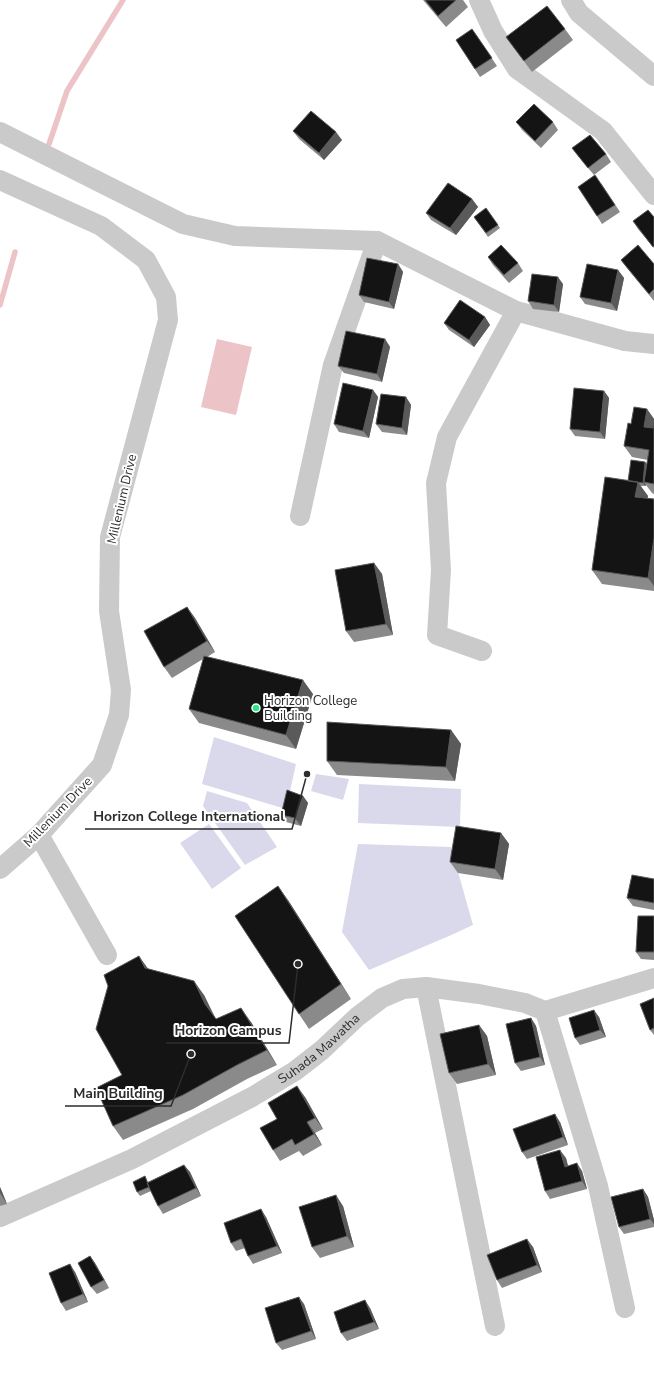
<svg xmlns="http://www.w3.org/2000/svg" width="654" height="1398" font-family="'Nunito Sans',sans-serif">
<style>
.green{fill:#d9d9eb}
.water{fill:#ecc4c7}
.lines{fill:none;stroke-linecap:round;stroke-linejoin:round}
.stream{stroke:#ecc4c7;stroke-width:5.5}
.minor{stroke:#cacaca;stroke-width:20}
.wall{fill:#8a8a8a}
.shaded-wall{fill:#5a5a5a}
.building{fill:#141414;stroke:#5a5a5a}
.poi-dot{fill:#27eb82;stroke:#fff;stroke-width:1.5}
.labels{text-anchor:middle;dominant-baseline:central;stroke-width:4;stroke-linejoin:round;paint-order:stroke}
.street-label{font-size:13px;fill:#2d2d2d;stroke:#fff}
.poi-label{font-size:13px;fill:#2d2d2d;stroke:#fff;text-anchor:start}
.leader{fill:none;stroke:#2d2d2d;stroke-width:1.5}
.callout-dot{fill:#2d2d2d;stroke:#fff;stroke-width:1.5}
.callout-label{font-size:14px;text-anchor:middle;font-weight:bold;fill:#2d2d2d;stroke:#fff;stroke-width:4;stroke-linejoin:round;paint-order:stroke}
</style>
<rect width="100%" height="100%" fill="#fff"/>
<!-- green -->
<path class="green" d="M 214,737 L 296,764 L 286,809 L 202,784 Z
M 316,774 L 349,779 L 343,800 L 311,791 Z
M 359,784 L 461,789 L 460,827 L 358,823 Z
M 207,791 L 247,803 L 277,847 L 245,865 L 203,806 Z
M 209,824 L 241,868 L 212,889 L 180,843 Z
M 358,844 L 451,847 L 473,925 L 449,936 L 369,970 L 342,932 Z"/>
<!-- water -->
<path class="water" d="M 217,339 L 252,347 L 236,415 L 201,407 Z"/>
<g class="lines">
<!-- stream -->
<path class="stream" d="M 49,144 L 67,91 L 123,0
M 0,305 L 15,252"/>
<!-- minor -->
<g class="minor">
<path d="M 479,0 L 493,31 L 517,69 L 603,131 L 654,195"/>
<path d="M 571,0 L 579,13 L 654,76"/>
<path d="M 0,132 L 183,224 L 235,236 L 377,241 L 516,311 L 625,341 L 654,344"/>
<path d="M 0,180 L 101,226 L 146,260 L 166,297 L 168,320 L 110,537 L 109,611 L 121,690 L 119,715 L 102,765 L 39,835 L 0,869"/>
<path d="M 300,516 L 333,365 L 377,241"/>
<path d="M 482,651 L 437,635 L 441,570 L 436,483 L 447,437 L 516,311"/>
<path d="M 39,835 L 107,955"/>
<path d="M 426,987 L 495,1326"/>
<path d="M 545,1011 L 598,1186 L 625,1308"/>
<path id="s1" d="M 0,1217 L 132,1159 L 252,1097 L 295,1071 L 322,1050 L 357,1017 L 382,998 L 403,989 L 426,987 L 479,994 L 525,1003 L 545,1011 L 654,978"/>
</g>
</g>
<!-- wall -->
<path class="wall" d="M 423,0 L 463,0 L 468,7 L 446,27 Z
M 472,29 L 497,66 L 480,77 L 456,40 Z
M 565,29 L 573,40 L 532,72 L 514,48 L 506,37 Z
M 516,122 L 553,122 L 558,130 L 541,148 L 522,130 Z
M 293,131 L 342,140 L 324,160 L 299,139 Z
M 572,148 L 606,154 L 611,162 L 594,175 L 578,156 Z
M 601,183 L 620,212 L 602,224 L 597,216 Z
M 472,199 L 478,207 L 456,235 L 431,220 L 426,213 Z
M 486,208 L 500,228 L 488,237 L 474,217 Z
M 654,217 L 654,248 L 638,229 L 633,221 Z
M 488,257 L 518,263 L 523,271 L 509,283 L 493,265 Z
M 621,260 L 654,264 L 654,301 L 626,267 Z
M 398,264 L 403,272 L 394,309 L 364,302 L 359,295 Z
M 618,270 L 624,278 L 617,311 L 585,304 L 580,297 Z
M 563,284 L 559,312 L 533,309 L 528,301 Z
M 485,317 L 490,325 L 474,347 L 449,330 L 444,323 Z
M 385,339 L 390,347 L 382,382 L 344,373 L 338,366 Z
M 373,390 L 378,397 L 369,438 L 339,432 L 334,424 Z
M 604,391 L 609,398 L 605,439 L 575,436 L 570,429 Z
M 406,397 L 411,405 L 407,435 L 382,432 L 376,424 Z
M 647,409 L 654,419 L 654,494 L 652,493 L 646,485 L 645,486 L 640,486 L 648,496 L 647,498 L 654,499 L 654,591 L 602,584 L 592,570 L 628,481 L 645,462 L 647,464 L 648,460 L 632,457 L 624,446 L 631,424 Z
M 374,563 L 382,574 L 393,635 L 354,642 L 346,631 Z
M 187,607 L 195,618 L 215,652 L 207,657 L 313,694 L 296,749 L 199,723 L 189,709 L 203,659 L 172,678 L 164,667 Z
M 451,730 L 461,744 L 455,781 L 337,775 L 327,761 Z
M 303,796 L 308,803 L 301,826 L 286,822 L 281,815 Z
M 501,833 L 509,844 L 503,880 L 458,873 L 450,862 Z
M 654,879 L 654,910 L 633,906 L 627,898 Z
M 288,900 L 351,999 L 309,1029 L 299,1014 Z
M 654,916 L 654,960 L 641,959 L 636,952 Z
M 149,970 L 204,995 L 216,1019 L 251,1022 L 277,1065 L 247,1079 L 193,1109 L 123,1140 L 113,1126 L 122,1075 Z
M 654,998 L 654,1035 L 650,1030 Z
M 599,1017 L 606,1037 L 580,1045 L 575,1038 Z
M 531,1018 L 536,1026 L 545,1065 L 521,1071 L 515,1063 Z
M 479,1025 L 487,1036 L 496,1075 L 457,1084 L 449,1073 Z
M 305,1097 L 323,1129 L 315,1133 L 322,1145 L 303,1156 L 299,1151 L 280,1161 L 273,1150 L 277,1119 Z
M 560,1122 L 568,1145 L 527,1159 L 522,1152 Z
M 566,1158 L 568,1166 L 582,1171 L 587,1189 L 550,1199 L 545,1191 Z
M 184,1165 L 190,1172 L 201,1196 L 163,1214 L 158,1206 L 151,1191 L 140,1196 L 137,1192 L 145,1176 L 148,1182 Z
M 0,1187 L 7,1204 L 0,1206 Z
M 643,1189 L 648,1197 L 654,1220 L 654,1227 L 624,1234 L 619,1227 Z
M 343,1206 L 354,1247 L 320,1258 L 312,1247 Z
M 266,1217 L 282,1253 L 253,1264 L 248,1256 L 245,1248 L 236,1251 L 231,1243 Z
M 533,1247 L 542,1272 L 502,1288 L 497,1280 Z
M 90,1256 L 95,1263 L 109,1288 L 97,1294 L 91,1287 Z
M 75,1272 L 88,1302 L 66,1311 L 61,1303 Z
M 304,1304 L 316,1339 L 282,1350 L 276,1343 Z
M 370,1308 L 379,1329 L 347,1341 L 341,1333 Z"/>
<!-- shaded-wall -->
<path class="shaded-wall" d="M 336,132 L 342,140 L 324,160 L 319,153 Z
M 472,199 L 478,207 L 456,235 L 450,228 Z
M 398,264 L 403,272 L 394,309 L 389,302 Z
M 618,270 L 624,278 L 617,311 L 611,303 Z
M 558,277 L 563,284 L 559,312 L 554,305 Z
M 485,317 L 490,325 L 474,347 L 469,340 Z
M 385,339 L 390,347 L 382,382 L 377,374 Z
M 373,390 L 378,397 L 369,438 L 363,431 Z
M 604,391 L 609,398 L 605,439 L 600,432 Z
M 406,397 L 411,405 L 407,435 L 402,428 Z
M 647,409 L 654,419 L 654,424 L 652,438 L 644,427 Z
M 645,462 L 648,466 L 644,482 L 646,485 L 645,486 L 643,483 Z
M 638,482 L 648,496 L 645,511 L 635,497 Z
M 654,538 L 654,586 L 648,578 Z
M 374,563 L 382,574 L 393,635 L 386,624 Z
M 187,607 L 195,618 L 215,652 L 207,641 Z
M 303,680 L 313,694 L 296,749 L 286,735 Z
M 451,730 L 461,744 L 455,781 L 446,767 Z
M 303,796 L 308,803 L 301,826 L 295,818 Z
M 501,833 L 509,844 L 503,880 L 495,869 Z
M 278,886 L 288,900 L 351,999 L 341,984 Z
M 139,956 L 149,970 L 145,968 Z
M 194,981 L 204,995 L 215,1018 L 205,1004 Z
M 241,1008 L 251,1022 L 277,1065 L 267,1050 Z
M 594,1010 L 599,1017 L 606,1037 L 600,1030 Z
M 531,1018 L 536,1026 L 545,1065 L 540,1057 Z
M 479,1025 L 487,1036 L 496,1075 L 488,1064 Z
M 297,1086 L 305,1097 L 323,1129 L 315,1118 Z
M 555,1114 L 560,1122 L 568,1145 L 563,1137 Z
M 307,1122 L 315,1133 L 322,1145 L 314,1134 Z
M 560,1150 L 566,1158 L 570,1174 L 565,1167 Z
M 577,1163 L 582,1171 L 587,1189 L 582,1181 Z
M 184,1165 L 190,1172 L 201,1196 L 196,1188 Z
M 0,1187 L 7,1204 L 0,1193 Z
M 643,1189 L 648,1197 L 654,1220 L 654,1224 L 650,1219 Z
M 336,1195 L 343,1206 L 354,1247 L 347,1236 Z
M 261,1209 L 266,1217 L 282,1253 L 277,1246 Z
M 527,1239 L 533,1247 L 542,1272 L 537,1265 Z
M 90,1256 L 95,1263 L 109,1288 L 104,1280 Z
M 70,1264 L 75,1272 L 88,1302 L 83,1294 Z
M 299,1297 L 304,1304 L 316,1339 L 311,1331 Z
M 365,1300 L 370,1308 L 379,1329 L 374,1322 Z"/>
<!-- building -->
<path class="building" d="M 425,0 L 456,0 L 438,16 Z
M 547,6 L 565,29 L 524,61 L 506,37 Z
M 472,29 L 492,58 L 475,69 L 456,40 Z
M 534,104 L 553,122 L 535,141 L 516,122 Z
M 311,111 L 336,132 L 319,153 L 293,131 Z
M 590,135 L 606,154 L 588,168 L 572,148 Z
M 595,175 L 615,205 L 597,216 L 578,187 Z
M 448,183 L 472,199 L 450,228 L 426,213 Z
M 486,208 L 498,225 L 486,233 L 474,217 Z
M 648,210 L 654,217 L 654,246 L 653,247 L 633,221 Z
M 501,245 L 518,263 L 504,275 L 488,257 Z
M 638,245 L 654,264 L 654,289 L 649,294 L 621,260 Z
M 367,258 L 398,264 L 389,302 L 359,295 Z
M 587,264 L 618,270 L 611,303 L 580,297 Z
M 532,274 L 558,277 L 554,305 L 528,301 Z
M 460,300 L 485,317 L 469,340 L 444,323 Z
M 346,331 L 385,339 L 377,374 L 338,366 Z
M 343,383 L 373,390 L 363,431 L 334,424 Z
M 574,388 L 604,391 L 600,432 L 570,429 Z
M 381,394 L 406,397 L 402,428 L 376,424 Z
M 634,407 L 647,409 L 644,427 L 653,428 L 654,422 L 654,484 L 644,482 L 649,450 L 624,446 L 628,423 L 631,424 Z
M 631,460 L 645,462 L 643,483 L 628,481 Z
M 605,477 L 638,482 L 635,497 L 654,499 L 654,538 L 648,578 L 592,570 Z
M 374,563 L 386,624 L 346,631 L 335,570 Z
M 187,607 L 207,641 L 164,667 L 144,631 Z
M 204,656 L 303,680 L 286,735 L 189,709 Z
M 327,722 L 451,730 L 446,767 L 327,761 Z
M 287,790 L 303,796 L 295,818 L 281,815 Z
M 456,826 L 501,833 L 495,869 L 450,862 Z
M 632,875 L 654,879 L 654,903 L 627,898 Z
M 278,886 L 341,984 L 299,1014 L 235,916 Z
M 638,916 L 654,916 L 654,952 L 636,952 Z
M 139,956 L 145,968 L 194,981 L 205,1004 L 216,1019 L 241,1008 L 267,1050 L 237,1065 L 183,1095 L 113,1126 L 96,1088 L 122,1075 L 96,1029 L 108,986 L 104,975 Z
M 654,998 L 654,1028 L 650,1030 L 640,1004 Z
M 594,1010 L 600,1030 L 575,1038 L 569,1018 Z
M 531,1018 L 540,1057 L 515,1063 L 506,1024 Z
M 479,1025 L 488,1064 L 449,1073 L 440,1034 Z
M 297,1086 L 315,1118 L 307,1122 L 314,1134 L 295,1145 L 292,1139 L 273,1150 L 260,1128 L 277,1119 L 268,1103 Z
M 555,1114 L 563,1137 L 522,1152 L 513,1129 Z
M 560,1150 L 565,1167 L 577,1163 L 582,1181 L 545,1191 L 536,1157 Z
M 184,1165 L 196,1188 L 158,1206 L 147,1183 Z
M 145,1176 L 149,1187 L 137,1192 L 133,1182 Z
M 643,1189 L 650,1219 L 619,1227 L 611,1197 Z
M 336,1195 L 347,1236 L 312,1247 L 299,1207 Z
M 261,1209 L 277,1246 L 248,1256 L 241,1239 L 231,1243 L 224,1223 Z
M 527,1239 L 537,1265 L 497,1280 L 487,1255 Z
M 90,1256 L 104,1280 L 91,1287 L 78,1263 Z
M 70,1264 L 83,1294 L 61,1303 L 49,1273 Z
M 299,1297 L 311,1331 L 276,1343 L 265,1308 Z
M 365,1300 L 374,1322 L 341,1333 L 334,1312 Z"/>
<!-- markers -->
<circle class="poi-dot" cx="256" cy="708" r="4"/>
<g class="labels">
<!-- street labels -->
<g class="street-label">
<text transform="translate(122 499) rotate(-77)">Millenium Drive</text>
<text transform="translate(58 812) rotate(-46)">Millenium Drive</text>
<text stroke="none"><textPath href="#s1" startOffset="362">Suhada Mawatha</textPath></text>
</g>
<!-- poi labels -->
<g class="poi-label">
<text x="264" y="701">Horizon College<tspan x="264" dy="15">Building</tspan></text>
</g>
</g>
<!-- callouts -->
<path class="leader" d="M307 774L292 829H85M298 964L289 1043H166M191 1054L171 1106H65"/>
<g class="callout-dot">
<circle cx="307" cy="774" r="4"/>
<circle cx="298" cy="964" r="4"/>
<circle cx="191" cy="1054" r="4"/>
</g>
<g class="callout-label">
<text x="189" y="821">Horizon College International</text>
<text x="228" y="1035">Horizon Campus</text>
<text x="118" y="1098">Main Building</text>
</g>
</svg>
